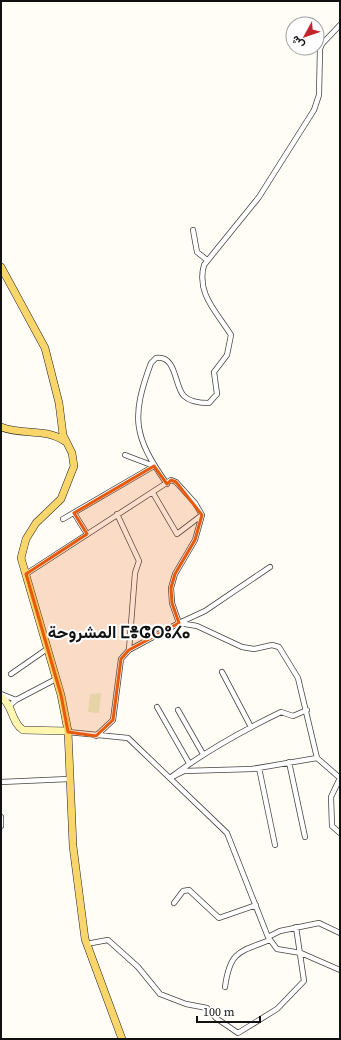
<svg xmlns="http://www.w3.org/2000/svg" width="341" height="1040" font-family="'Source Serif 4',Vazirmatn,'Noto Sans Tifinagh',serif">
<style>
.pitch{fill:#e6f2cf}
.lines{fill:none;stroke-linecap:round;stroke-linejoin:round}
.minor-casing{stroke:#444;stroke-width:6}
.secondary-casing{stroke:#333;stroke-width:8}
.primary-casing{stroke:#222;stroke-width:8}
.minor{stroke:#fff;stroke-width:4.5}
.secondary{stroke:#fff6b0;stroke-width:7}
.primary{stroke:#f9d66b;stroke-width:7}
.marked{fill:#e8590c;fill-opacity:0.2;stroke:#e8590c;stroke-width:3;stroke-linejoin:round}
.labels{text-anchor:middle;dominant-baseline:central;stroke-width:4;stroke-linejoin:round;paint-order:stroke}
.district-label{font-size:17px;font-weight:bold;fill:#111;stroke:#fff}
</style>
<rect width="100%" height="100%" fill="#fffdf5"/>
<!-- pitch -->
<path class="pitch" d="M 101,693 L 99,713 L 88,712 L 90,694 Z"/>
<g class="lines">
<!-- minor casing -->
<g class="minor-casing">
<path id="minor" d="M 193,230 L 197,252 L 207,260
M 125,455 L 154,466
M 167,484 C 133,436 131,417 151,363 L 156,358 C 177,355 174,386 184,396 C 190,402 201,403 209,403 L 217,394 L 214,372 L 227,355 L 231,335 C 217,312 196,294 204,265 L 259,197 L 314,110 L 319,95 L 320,49 L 322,44 L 340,25
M 153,493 L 177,534 L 202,515
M 74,513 L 87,534
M 117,514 L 139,561 L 135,573 L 129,650
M 63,519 L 154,466
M 26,574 L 171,480 L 176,482 L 195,503 L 202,515 L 195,540 L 175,574 L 171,588 L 172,603 L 179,623 L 197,626 L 242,647 L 254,649 L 272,645 L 279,647 L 298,678 L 317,758
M 222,672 L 251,727
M 11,674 L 47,649
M 1,694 L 16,700 L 9,706
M 16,700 L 56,679
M 157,707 L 189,763
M 178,710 L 203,754
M 307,710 L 293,716 L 281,712 C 242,731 204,752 170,778 L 184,771 L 252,769 L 317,758 L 340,778 L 331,797 L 332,826 L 340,833
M 68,732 L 128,738 L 227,833 L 268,937 L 280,931 L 319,923 L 340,933
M 96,736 L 113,720 L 121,659 L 129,650 L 179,623 L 205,611 L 270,567
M 289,762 L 305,837
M 259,768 L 275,845
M 1,782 L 69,779
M 1,817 L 1,826
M 174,903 L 183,891 L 189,890 L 219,918 L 256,905
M 268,937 L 277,949 L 301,953 L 340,970
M 86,944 L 108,940 L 138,967 L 160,994 L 186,1004 L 207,1008 L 216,1018 L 238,1033 L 277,1009 L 304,981 L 296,927
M 225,987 C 230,951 239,952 270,940"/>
</g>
<!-- secondary casing -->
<g class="secondary-casing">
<path id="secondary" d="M 1,697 C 13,705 11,722 23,730 L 68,731"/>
</g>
<!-- primary casing -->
<g class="primary-casing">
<path id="primary" d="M 1,267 L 45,348 L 59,403 L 63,435 L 72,453 L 74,466 L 61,499 L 36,523 L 26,539 L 21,558 L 61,695 L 68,731 L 73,846 L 85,939 L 122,1039
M 1,427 C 24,436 45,427 66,442"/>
</g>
<!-- minor -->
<use href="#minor" class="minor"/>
<!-- secondary -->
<use href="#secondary" class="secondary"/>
<!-- primary -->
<use href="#primary" class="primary"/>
</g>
<!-- marked area -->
<path class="marked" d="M 154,466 L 167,484 L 171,480 L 176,482 L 202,515 L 195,540 L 175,574 L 171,588 L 172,603 L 179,623 L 129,650 L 121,659 L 113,720 L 96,736 L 68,732 L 61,695 L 26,574 L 87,534 L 74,513 Z"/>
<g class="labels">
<!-- district labels -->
<g class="district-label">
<text x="119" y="632">المشروحة ⵎⴻⵛⵔⵓⵃⴰ</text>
</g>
</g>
<!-- border -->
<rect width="341" height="1040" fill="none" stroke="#111111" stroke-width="4"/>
<!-- north arrow -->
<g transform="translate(305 36) rotate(230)"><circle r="19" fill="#ffffff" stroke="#a0a0a0"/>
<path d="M0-3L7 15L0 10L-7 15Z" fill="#c4262e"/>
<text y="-6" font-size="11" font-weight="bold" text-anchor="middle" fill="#111111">ش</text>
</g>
<!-- scale -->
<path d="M197 1016v6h63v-6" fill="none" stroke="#111111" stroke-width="2"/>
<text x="203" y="1016" font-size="12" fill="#111111" stroke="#ffffff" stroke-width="3" paint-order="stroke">100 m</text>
</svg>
